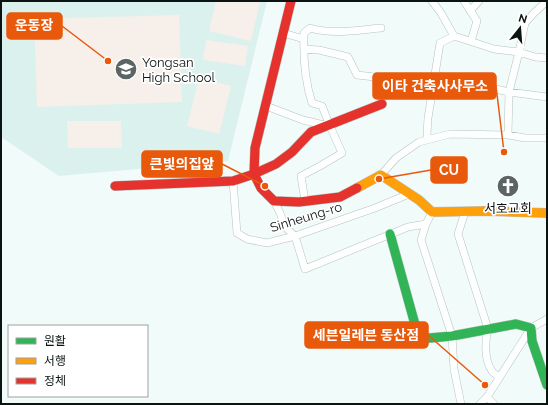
<svg xmlns="http://www.w3.org/2000/svg" width="548" height="405" font-family="Raleway,'Noto Sans KR',sans-serif">
<style>
.built{fill:#dbf1ee}
.green{fill:#f7efea}
.lines{fill:none;stroke-linecap:round;stroke-linejoin:round}
.street-casing{stroke:#b9c2c0;stroke-width:8}
.fast-casing{stroke:#b9c2c0;stroke-width:10}
.slow-casing{stroke:#b9c2c0;stroke-width:10}
.jam-casing{stroke:#b9c2c0;stroke-width:10}
.street{stroke:#fdfefe;stroke-width:7}
.fast{stroke:#30b455;stroke-width:9}
.slow{stroke:#ff9f0a;stroke-width:9}
.jam{stroke:#e5322d;stroke-width:9}
.labels{text-anchor:middle;dominant-baseline:central;stroke-width:3.5;stroke-linejoin:round;paint-order:stroke}
.poi-label{font-size:13px;fill:#0c1412;stroke:#fff;text-anchor:start}
.street-label{font-size:13px;fill:#0c1412;stroke:#fff}
.leader{fill:none;stroke:#e8590c;stroke-width:1.5}
.callout-dot{fill:#e8590c;stroke:#fff;stroke-width:1.5}
.callout{fill:#e8590c;stroke:#e8590c;stroke-width:1.5}
.callout-label{font-size:14px;text-anchor:middle;font-weight:bold;fill:#fff}
</style>
<rect width="100%" height="100%" fill="#f1fbf9"/>
<!-- built -->
<path class="built" d="M 1,1 L 267,1 L 228,161 L 59,176 L 1,137 Z"/>
<!-- green -->
<path class="green" d="M 216,1 L 260,1 L 251,41 L 209,31 Z
M 179,15 L 182,102 L 37,107 L 34,19 Z
M 206,40 L 248,46 L 245,66 L 203,60 Z
M 199,78 L 231,86 L 219,134 L 187,126 Z
M 67,121 L 121,121 L 122,148 L 68,148 Z"/>
<g class="lines">
<!-- street casing -->
<g class="street-casing">
<path id="street" d="M 432,1 L 441,13 L 454,36 L 494,49 L 519,52 L 535,57 L 547,58
M 464,1 L 477,21 L 471,41
M 470,11 L 479,1
M 283,33 L 304,39
M 304,49 L 319,50 L 348,57 L 357,75 L 375,77
M 434,75 L 509,92 L 547,97
M 266,106 L 303,120 L 328,126
M 508,135 L 509,92 L 519,52 L 525,23 L 534,13 L 547,1
M 428,139 L 427,134 L 428,118 L 440,43 L 454,36
M 381,175 L 396,158 L 419,142 L 450,134 L 508,135 L 525,138 L 547,138
M 233,181 L 237,233 L 247,239 L 267,243 L 295,236 L 375,208 L 409,194
M 274,201 L 280,213 L 285,227 L 295,236 L 305,269 L 408,227 L 426,224
M 305,201 L 301,176 L 320,166 L 342,153 L 330,126 L 322,106 L 312,103 C 305,81 303,57 304,33 L 310,28 C 333,35 357,30 381,28
M 432,212 L 426,224 L 421,240 L 452,336 L 454,369 L 461,404
M 465,212 L 458,234 L 488,329 C 485,341 484,360 492,371 C 493,373 497,375 500,377
M 487,397 L 494,404
M 480,404 L 487,397 L 531,328 L 547,319"/>
</g>
<!-- fast casing -->
<g class="fast-casing">
<path id="fast" d="M 390,234 L 419,339 L 452,336 L 516,324 L 531,328 L 532,341 L 547,385"/>
</g>
<!-- slow casing -->
<g class="slow-casing">
<path id="slow" d="M 357,188 L 381,175 L 419,200 L 432,212 L 487,211 L 547,213"/>
</g>
<!-- jam casing -->
<g class="jam-casing">
<path id="jam" d="M 291,1 L 255,148 L 254,174 L 261,188 L 274,201 L 299,202 L 340,197 L 357,188
M 115,186 L 233,181 L 254,174 L 276,164 L 292,152 L 311,132 L 382,104"/>
</g>
<!-- street -->
<use href="#street" class="street"/>
<!-- fast -->
<use href="#fast" class="fast"/>
<!-- slow -->
<use href="#slow" class="slow"/>
<!-- jam -->
<use href="#jam" class="jam"/>
</g>
<!-- icons -->
<defs>
<g id="school-disc" transform="scale(1.15)"><circle r="9.5" fill="#5c6563" stroke="#fff"/><path d="M0-5L7-2L0 1L-7-2ZM-4 1L0 2.5L4 1V4Q0 6-4 4Z" fill="#fff"/></g>
<g id="church-disc" transform="scale(1.15)"><circle r="9.5" fill="#5c6563" stroke="#fff"/><path d="M-1.2-6h2.4v3.5h3.3v2.4h-3.3V6h-2.4V-.1h-3.3v-2.4h3.3Z" fill="#fff"/></g>
</defs>
<g fill-rule="evenodd">
<use href="#school-disc" x="126" y="69"/>
<use href="#church-disc" x="508" y="186"/>
</g>
<g class="labels">
<!-- poi labels -->
<g class="poi-label">
<text x="142" y="62">Yongsan<tspan x="142" dy="15">High School</tspan></text>
<text x="508" y="208" text-anchor="middle">서호교회</text>
</g>
<!-- street labels -->
<g class="street-label">
<text transform="translate(306 217) rotate(-17)">Sinheung-ro</text>
</g>
</g>
<!-- callouts -->
<path class="leader" d="M108 61L62 26M504 152L496 86M265 186L222 164M379 179L431 170M485 385L428 335"/>
<g class="callout-dot">
<circle cx="108" cy="61" r="4"/>
<circle cx="504" cy="152" r="4"/>
<circle cx="265" cy="186" r="4"/>
<circle cx="379" cy="179" r="4"/>
<circle cx="485" cy="385" r="4"/>
</g>
<g class="callout">
<rect x="7" y="13" width="55" height="26" rx="4"/>
<rect x="373" y="73" width="123" height="26" rx="4"/>
<rect x="142" y="151" width="80" height="26" rx="4"/>
<rect x="431" y="157" width="36" height="26" rx="4"/>
<rect x="305" y="322" width="123" height="26" rx="4"/>
</g>
<g class="callout-label">
<text x="34" y="30">운동장</text>
<text x="435" y="91">이타 건축사사무소</text>
<text x="182" y="169">큰빛의집앞</text>
<text x="449" y="175">CU</text>
<text x="366" y="340">세븐일레븐 동산점</text>
</g>
<!-- border -->
<rect width="548" height="405" fill="none" stroke="#0c1412" stroke-width="4"/>
<!-- legend -->
<rect x="8" y="325" width="140" height="72" fill="#ffffff" stroke="#9ea1a0"/>
<rect x="16" y="338" width="20" height="6" fill="#30b455" stroke="#9ea1a0"/>
<text x="44" y="345" font-size="12" fill="#0c1412">원활</text>
<rect x="16" y="358" width="20" height="6" fill="#ff9f0a" stroke="#9ea1a0"/>
<text x="44" y="365" font-size="12" fill="#0c1412">서행</text>
<rect x="16" y="378" width="20" height="6" fill="#e5322d" stroke="#9ea1a0"/>
<text x="44" y="385" font-size="12" fill="#0c1412">정체</text>
<!-- north arrow -->
<g transform="translate(520 28) rotate(17)" stroke="#ffffff" stroke-width="3" paint-order="stroke">
<path d="M0-3L7 15L0 10L-7 15Z" fill="#0c1412"/>
<text y="-6" font-size="11" font-weight="bold" text-anchor="middle" fill="#0c1412">N</text>
</g>
</svg>
